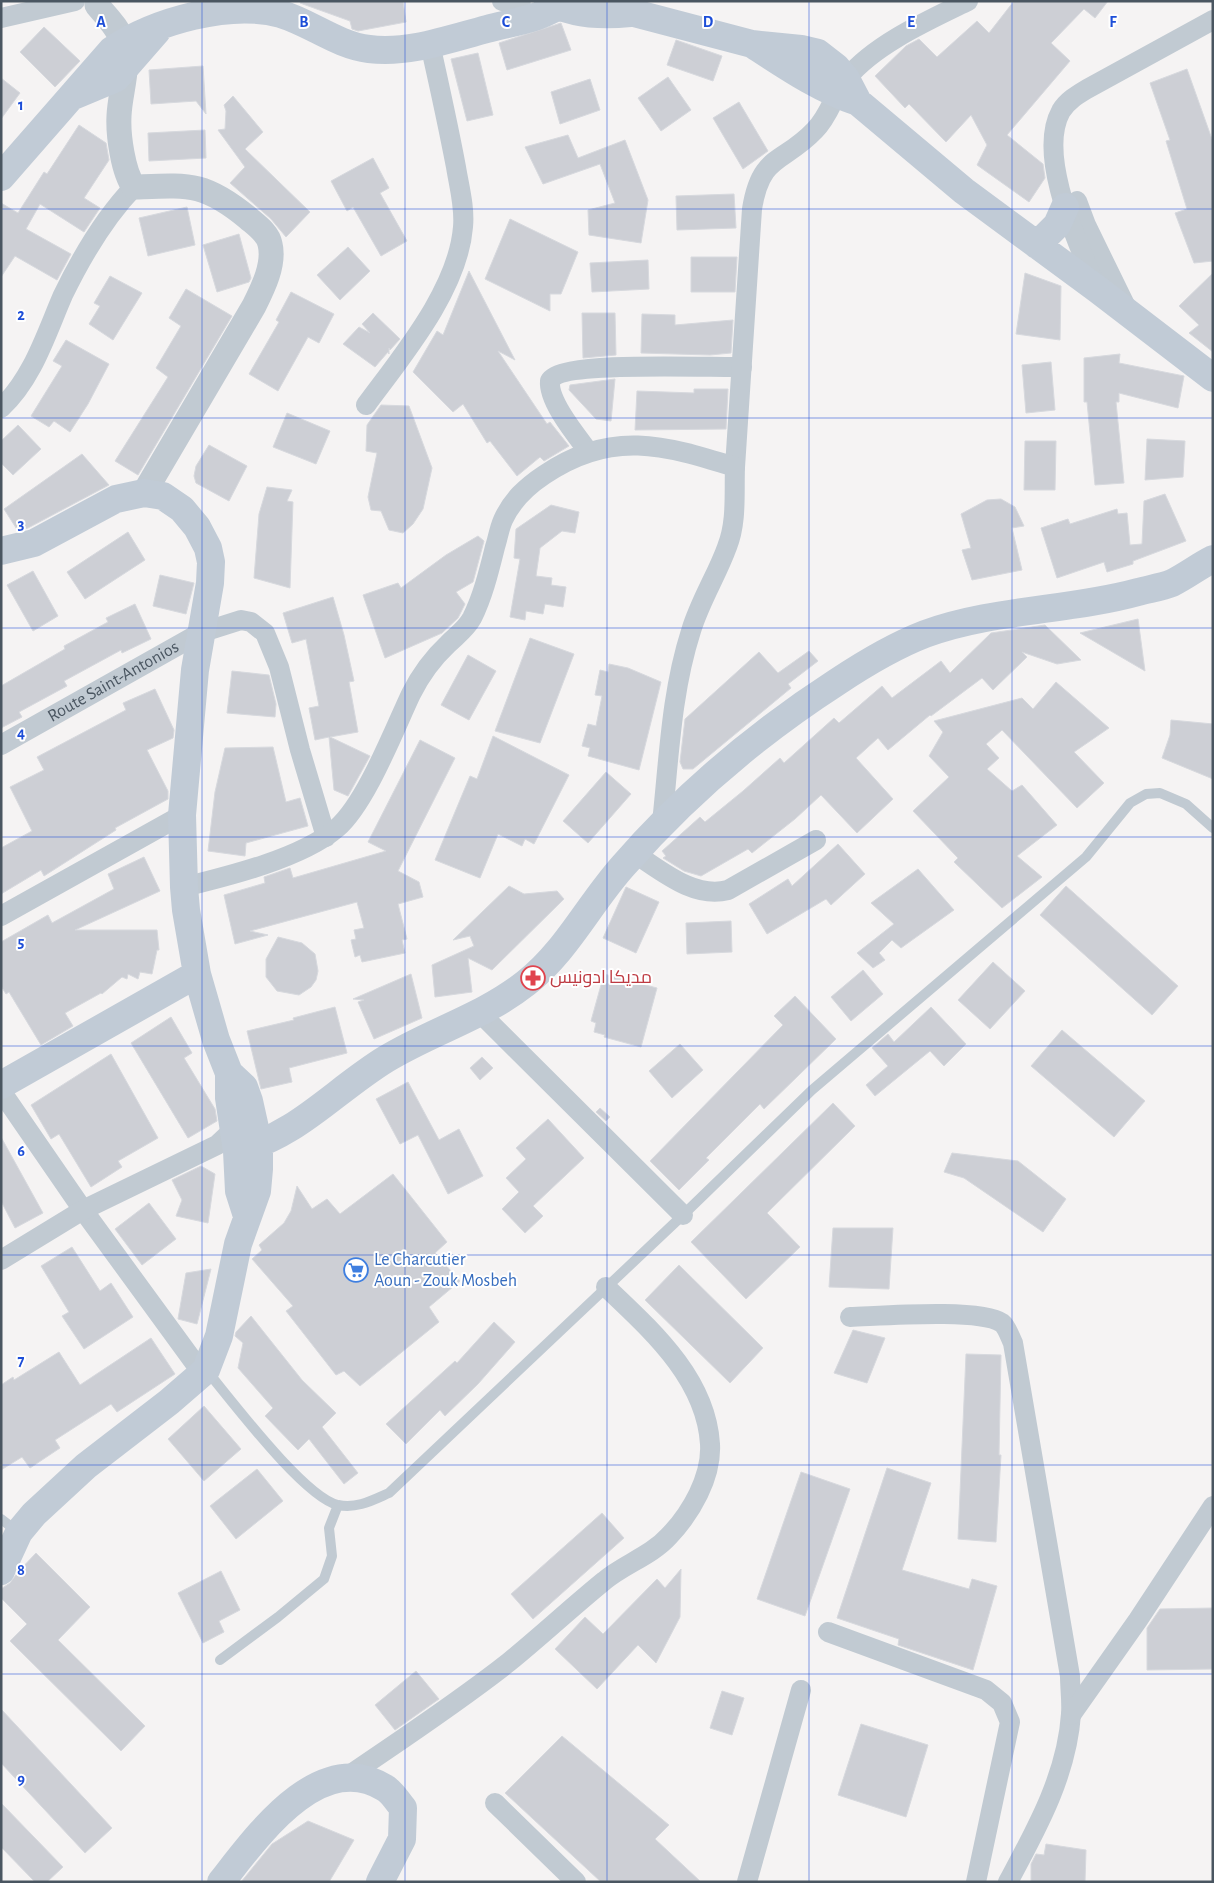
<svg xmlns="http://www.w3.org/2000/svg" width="1214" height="1883" font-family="'Alegreya Sans',Cairo,sans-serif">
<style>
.building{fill:#cdcfd5;stroke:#d7d9de}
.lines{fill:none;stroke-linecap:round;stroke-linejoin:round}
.service{stroke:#c1cad2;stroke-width:10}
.minor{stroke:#c1cad2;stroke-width:20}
.tertiary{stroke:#c1cad2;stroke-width:25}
.secondary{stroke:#c1cbd6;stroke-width:28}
.grid{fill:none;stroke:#1d4ed8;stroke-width:1;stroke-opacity:0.55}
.labels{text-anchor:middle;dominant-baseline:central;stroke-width:4;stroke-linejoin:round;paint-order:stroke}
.street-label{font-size:18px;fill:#4a5661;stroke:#fff}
.health-label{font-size:18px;fill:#be3a42;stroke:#fff;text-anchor:start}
.shop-label{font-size:18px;fill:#366cbe;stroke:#fff;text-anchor:start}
.grid-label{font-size:16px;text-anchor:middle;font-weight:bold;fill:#1d4ed8;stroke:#fff;stroke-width:4;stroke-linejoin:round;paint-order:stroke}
</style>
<rect width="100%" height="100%" fill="#f5f3f3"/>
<!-- building -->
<path class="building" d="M 301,1 L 403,1 L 406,22 L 358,31 L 352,29 L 350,21 L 300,3 Z
M 1014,1 L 1108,1 L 1095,18 L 1084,9 L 1051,43 L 1070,61 L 1007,135 L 1043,164 L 1045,178 L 1029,202 L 977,165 L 987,145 L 971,115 L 946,142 L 909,104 L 905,108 L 875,76 L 906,46 L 919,39 L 937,57 L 977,21 L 989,33 Z
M 561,23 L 571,50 L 507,70 L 499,43 Z
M 44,27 L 80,61 L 55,87 L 20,52 Z
M 676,40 L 722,56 L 713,81 L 667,65 Z
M 478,53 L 493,115 L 467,121 L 451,59 Z
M 203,66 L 206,114 L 196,101 L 151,104 L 149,70 Z
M 1187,69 L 1213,142 L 1213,261 L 1194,263 L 1175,213 L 1187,209 L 1166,141 L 1170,140 L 1150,83 Z
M 668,77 L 691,110 L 661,131 L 638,98 Z
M 1,78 L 20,93 L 1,119 Z
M 590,79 L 600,110 L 560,124 L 551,92 Z
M 233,96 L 263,132 L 245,149 L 310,212 L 286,237 L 271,219 L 230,183 L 245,167 L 218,130 L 225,129 L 226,111 L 224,105 Z
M 739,102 L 768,151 L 743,169 L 713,118 Z
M 79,125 L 106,143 L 109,160 L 84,198 L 100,208 L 84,232 L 40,204 L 26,229 L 71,254 L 57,280 L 15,256 L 1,277 L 1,203 L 18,213 L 44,172 L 47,174 Z
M 205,130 L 206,158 L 149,161 L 148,133 Z
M 568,135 L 578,158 L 625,140 L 648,200 L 641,243 L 589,235 L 588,210 L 615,203 L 600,164 L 543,184 L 525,147 Z
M 373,158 L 389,188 L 380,193 L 407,241 L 381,256 L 353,207 L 347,211 L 331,181 Z
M 734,194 L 736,228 L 677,230 L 676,196 Z
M 187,207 L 195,245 L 148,256 L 139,218 Z
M 510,219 L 578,252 L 561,294 L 550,294 L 550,311 L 485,279 Z
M 239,234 L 251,278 L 249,282 L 217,292 L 203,245 Z
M 348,247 L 370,271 L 340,300 L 317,275 Z
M 691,257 L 737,257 L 735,292 L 691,292 Z
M 648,260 L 649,289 L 592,292 L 590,263 Z
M 469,271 L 515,360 L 498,351 L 547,424 L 550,422 L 569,446 L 544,461 L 540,457 L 517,476 L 490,441 L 487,443 L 463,404 L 453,412 L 413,372 L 437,331 L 443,335 Z
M 1025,273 L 1061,286 L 1060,340 L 1016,334 Z
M 1213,273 L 1213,352 L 1189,333 L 1199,325 L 1179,306 Z
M 110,276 L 142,293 L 113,340 L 89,324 L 100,306 L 94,303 Z
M 186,289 L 232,316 L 138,475 L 115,461 L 168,377 L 156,368 L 181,326 L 169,318 Z
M 291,292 L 334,314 L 319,343 L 308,337 L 278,391 L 249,374 L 279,322 L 276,320 Z
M 373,313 L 400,339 L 390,350 L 389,348 L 389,354 L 388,352 L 375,367 L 343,344 L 359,327 L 370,333 L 362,324 Z
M 582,313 L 615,313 L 616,355 L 583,358 Z
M 642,314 L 675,315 L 675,325 L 733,320 L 731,353 L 710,355 L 641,353 Z
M 66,340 L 109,364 L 88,404 L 70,432 L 54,421 L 49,427 L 31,416 L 62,366 L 53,361 Z
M 1120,354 L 1119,363 L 1184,376 L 1178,408 L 1119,393 L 1119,402 L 1116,402 L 1124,483 L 1095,485 L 1087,402 L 1084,402 L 1084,358 Z
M 1051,362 L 1055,410 L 1026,413 L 1022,365 Z
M 615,379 L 611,421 L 596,419 L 569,390 L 570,385 Z
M 694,389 L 728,389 L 726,429 L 635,430 L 637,391 L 694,393 Z
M 381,405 L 409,406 L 432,468 L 423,509 L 413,524 L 403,533 L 389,530 L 381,511 L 371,510 L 368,497 L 377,453 L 366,451 L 367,425 Z
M 287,413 L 330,431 L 316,464 L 273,447 Z
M 18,425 L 41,449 L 13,475 L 1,463 L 1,441 Z
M 1147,439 L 1185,441 L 1183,477 L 1145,480 Z
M 1025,441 L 1056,441 L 1055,490 L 1024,490 Z
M 209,445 L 247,466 L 229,501 L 196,483 L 194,476 L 196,466 Z
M 82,454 L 109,485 L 28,528 L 18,531 L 4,509 Z
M 267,487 L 292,490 L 287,501 L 293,502 L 290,588 L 254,578 L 259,514 Z
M 1165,494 L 1186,541 L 1133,561 L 1133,564 L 1107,572 L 1104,562 L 1057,578 L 1041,528 L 1068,519 L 1070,524 L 1117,509 L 1118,514 L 1127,513 L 1130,545 L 1142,544 L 1144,501 Z
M 1001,499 L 1015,507 L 1024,526 L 1012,528 L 1022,570 L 972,580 L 962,550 L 971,548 L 961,514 L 987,500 Z
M 551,505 L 579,512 L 575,533 L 562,531 L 540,548 L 536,576 L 552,578 L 551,585 L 566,587 L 563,607 L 545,604 L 543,614 L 526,611 L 525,620 L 510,617 L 520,559 L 514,558 L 516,529 Z
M 128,532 L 145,560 L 85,599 L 67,572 Z
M 478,536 L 484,541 L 473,582 L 456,592 L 465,604 L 458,618 L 442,633 L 385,658 L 363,595 L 398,583 L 401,588 L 446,555 Z
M 33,571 L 58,616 L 33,631 L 7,585 Z
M 160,575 L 194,583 L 186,614 L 153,606 Z
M 333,597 L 344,635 L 354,681 L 349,682 L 358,732 L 330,737 L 370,756 L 348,796 L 334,790 L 329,737 L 315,740 L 309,708 L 319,706 L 306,639 L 292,643 L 283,613 Z
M 135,604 L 151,639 L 122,653 L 121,650 L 64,681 L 67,686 L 19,712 L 22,717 L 1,728 L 1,686 L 65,649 L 64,646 L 108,622 L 106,618 Z
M 1138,619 L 1145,671 L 1080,633 Z
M 1045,625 L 1081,660 L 1057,664 L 1022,652 L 1027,657 L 993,690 L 982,678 L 931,716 L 930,715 L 888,750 L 878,738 L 856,758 L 893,799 L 857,833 L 821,795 L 795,819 L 752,853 L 748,849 L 701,876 L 684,871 L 663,858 L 666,856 L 662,851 L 700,817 L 705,822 L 743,791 L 780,758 L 784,763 L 834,718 L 839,723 L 882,686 L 892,698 L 941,661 L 950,673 L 991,633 Z
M 530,638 L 574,654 L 540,743 L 495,731 Z
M 809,651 L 818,661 L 788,684 L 791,688 L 693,769 L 683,769 L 680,762 L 685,719 L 759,652 L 778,673 Z
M 468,655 L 496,671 L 469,720 L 441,705 Z
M 609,664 L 628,668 L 661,682 L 639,770 L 588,756 L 590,748 L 582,746 L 588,724 L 596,726 L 602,696 L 595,695 L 600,670 L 608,672 Z
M 232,671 L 269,675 L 276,704 L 275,717 L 227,713 Z
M 1056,682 L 1109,728 L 1074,752 L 1104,783 L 1077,808 L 1002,730 L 986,744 L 999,758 L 987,769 L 1012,791 L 1022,785 L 1057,825 L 1017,856 L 1042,877 L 1002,908 L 954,862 L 958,858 L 913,811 L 949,777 L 929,756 L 943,732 L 934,721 L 1022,698 L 1033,709 Z
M 155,689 L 174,730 L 173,738 L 147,750 L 168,791 L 168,799 L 115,828 L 116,830 L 44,876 L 41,870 L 1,894 L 1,848 L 32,831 L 10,787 L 44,770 L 37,757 L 126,710 L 123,703 Z
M 1171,720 L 1213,724 L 1213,779 L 1162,758 L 1170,735 Z
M 493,736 L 569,775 L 534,844 L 525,839 L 522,846 L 498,834 L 480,878 L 435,860 L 470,776 L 477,779 Z
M 420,740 L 455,758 L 398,871 L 419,882 L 423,897 L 398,904 L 407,939 L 402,940 L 405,953 L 362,962 L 360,955 L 355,957 L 351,940 L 356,939 L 354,930 L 364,928 L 357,902 L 250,931 L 268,935 L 235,944 L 224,895 L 265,883 L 264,877 L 290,868 L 293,878 L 386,851 L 368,842 Z
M 273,747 L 286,802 L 300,798 L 308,826 L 246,843 L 245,856 L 208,851 L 215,792 L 225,748 Z
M 606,772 L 631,794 L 588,843 L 563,821 Z
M 838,844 L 865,874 L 831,905 L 826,899 L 767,934 L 749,904 L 788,879 L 792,886 Z
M 144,857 L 160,891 L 75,930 L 157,930 L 159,950 L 157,950 L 152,974 L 140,972 L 138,979 L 128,974 L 127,979 L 122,977 L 102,994 L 101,993 L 65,1013 L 73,1026 L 41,1045 L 9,992 L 6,994 L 1,986 L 1,942 L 48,915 L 52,923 L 114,889 L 108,874 Z
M 918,869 L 954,910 L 901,948 L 892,940 L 879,953 L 885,960 L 873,968 L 857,953 L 894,924 L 871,903 Z
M 509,886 L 524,894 L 557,891 L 564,899 L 492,970 L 468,958 L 472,992 L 435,997 L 432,965 L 474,946 L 470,936 L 453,940 Z
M 1066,886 L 1178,986 L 1152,1015 L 1040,915 Z
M 626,887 L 659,902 L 636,953 L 603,938 Z
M 731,921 L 732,952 L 687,954 L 686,923 Z
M 278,937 L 302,943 L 315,954 L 318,971 L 316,980 L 311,987 L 299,995 L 277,991 L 266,977 L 266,959 Z
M 993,962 L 1025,991 L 990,1029 L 958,1000 Z
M 863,970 L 883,994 L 851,1021 L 831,997 Z
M 411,974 L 422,1018 L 374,1039 L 358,1002 L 364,1000 L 353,999 Z
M 604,974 L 657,988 L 641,1047 L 604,1037 L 605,1035 L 594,1032 L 596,1023 L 591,1021 Z
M 795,996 L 836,1039 L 764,1109 L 760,1104 L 706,1158 L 709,1160 L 679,1190 L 650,1161 L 783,1025 L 774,1016 Z
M 335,1007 L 347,1053 L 289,1068 L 292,1082 L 261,1089 L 247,1031 L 294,1020 L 293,1018 Z
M 931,1007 L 966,1044 L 944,1066 L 930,1051 L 875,1096 L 866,1085 L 888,1066 L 872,1048 L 888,1034 L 894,1042 Z
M 171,1017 L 192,1053 L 184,1058 L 215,1109 L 217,1121 L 188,1138 L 131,1043 Z
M 1062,1030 L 1145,1101 L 1114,1137 L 1031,1066 Z
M 680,1044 L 703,1070 L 672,1098 L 649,1071 Z
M 111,1054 L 158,1138 L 118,1161 L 122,1167 L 91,1187 L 59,1134 L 51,1139 L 31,1105 Z
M 482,1057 L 493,1068 L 480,1080 L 470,1068 Z
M 408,1082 L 439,1140 L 459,1129 L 483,1176 L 448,1194 L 418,1135 L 400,1144 L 376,1099 Z
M 833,1103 L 855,1126 L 767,1213 L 800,1247 L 746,1299 L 691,1242 Z
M 600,1108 L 610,1117 L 606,1121 L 596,1112 Z
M 548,1119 L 584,1158 L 533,1206 L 543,1216 L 525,1233 L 502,1209 L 519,1192 L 506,1178 L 526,1159 L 516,1148 Z
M 1,1137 L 43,1213 L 15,1228 L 1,1201 Z
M 952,1153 L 1018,1161 L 1066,1199 L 1043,1232 L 964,1178 L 944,1172 Z
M 201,1166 L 215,1174 L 208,1223 L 176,1216 L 182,1200 L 172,1180 Z
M 393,1174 L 447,1242 L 435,1253 L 460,1281 L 429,1307 L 439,1322 L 360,1386 L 344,1371 L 336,1375 L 286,1311 L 293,1306 L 252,1259 L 262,1250 L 259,1245 L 284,1223 L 291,1211 L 297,1186 L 312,1209 L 327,1199 L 340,1214 Z
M 149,1203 L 176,1239 L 142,1265 L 115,1229 Z
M 833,1228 L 893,1228 L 889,1289 L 829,1287 Z
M 72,1247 L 100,1291 L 111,1283 L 133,1317 L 84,1349 L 62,1316 L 69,1312 L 41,1266 Z
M 679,1265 L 763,1348 L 730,1383 L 645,1300 Z
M 211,1269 L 197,1324 L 178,1319 L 186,1273 Z
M 251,1316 L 302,1380 L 336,1413 L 322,1427 L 358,1473 L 344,1484 L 309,1439 L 298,1450 L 265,1416 L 273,1408 L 238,1368 L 243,1343 L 235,1336 L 236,1332 Z
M 494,1322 L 515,1342 L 478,1384 L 445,1416 L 440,1410 L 406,1444 L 386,1424 L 455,1361 L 457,1363 Z
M 853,1330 L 885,1338 L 867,1383 L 834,1373 Z
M 151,1338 L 175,1374 L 117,1412 L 111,1404 L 55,1440 L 60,1448 L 30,1468 L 22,1457 L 1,1470 L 1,1385 L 13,1377 L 14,1380 L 59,1352 L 80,1385 Z
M 966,1354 L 1001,1355 L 999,1455 L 1001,1455 L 996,1542 L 958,1539 Z
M 204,1406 L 241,1449 L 204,1481 L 168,1439 Z
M 887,1468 L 931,1483 L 902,1570 L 969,1589 L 972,1579 L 997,1586 L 973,1670 L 898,1645 L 899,1639 L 837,1618 Z
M 257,1469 L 283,1501 L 236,1539 L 210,1506 Z
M 801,1472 L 850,1489 L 805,1616 L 757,1599 Z
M 602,1513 L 624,1538 L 533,1619 L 511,1594 Z
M 36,1553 L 90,1607 L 58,1640 L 145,1726 L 121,1751 L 10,1641 L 27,1624 L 1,1598 L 1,1589 L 10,1583 L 18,1572 Z
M 681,1569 L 680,1617 L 656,1663 L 638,1645 L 597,1689 L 555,1649 L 585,1617 L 603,1634 L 657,1579 L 665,1588 Z
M 221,1571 L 240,1610 L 219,1621 L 224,1632 L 203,1643 L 178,1593 Z
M 1213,1608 L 1213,1669 L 1147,1670 L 1147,1628 L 1160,1609 Z
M 416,1671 L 439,1699 L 395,1730 L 375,1705 Z
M 722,1691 L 744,1698 L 732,1735 L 710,1728 Z
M 1,1709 L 112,1828 L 85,1853 L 1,1763 Z
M 861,1724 L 928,1745 L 906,1817 L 838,1795 Z
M 562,1736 L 669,1825 L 655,1839 L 701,1882 L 601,1882 L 505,1793 Z
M 1,1803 L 63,1867 L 47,1882 L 35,1882 L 1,1847 Z
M 308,1821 L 354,1840 L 329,1882 L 241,1882 L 272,1844 Z
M 1046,1844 L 1086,1850 L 1085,1882 L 1031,1882 L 1031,1864 L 1036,1854 L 1044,1855 Z"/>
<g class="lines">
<!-- service -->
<path class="service" d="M 207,1371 C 232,1401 304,1497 338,1505 C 357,1509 373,1500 389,1493 L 683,1215 L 812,1090 L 1086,857 L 1130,803 L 1146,794 L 1160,793 L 1186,804 L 1213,828
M 1,1519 L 18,1532
M 220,1660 L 278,1617 L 324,1579 L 332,1556 L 329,1528 L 338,1505"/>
<!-- minor -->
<g class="minor">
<path d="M 502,1 L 521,5"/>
<path d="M 1,18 L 75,1"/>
<path d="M 1077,201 L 1086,225 L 1128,311"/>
<path d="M 1097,289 C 1079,245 1036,156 1061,111 C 1067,101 1077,95 1087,89 L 1213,20"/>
<path d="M 366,405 C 402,356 458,290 463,227 C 465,207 459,186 456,167 C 448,125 439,84 430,44"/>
<path d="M 1,408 C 33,378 46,334 63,295 C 81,258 105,217 134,187"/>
<path d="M 588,451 C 576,435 548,401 550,381 C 561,360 713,368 742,367"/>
<path d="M 735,467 L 752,209 C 761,153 783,164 815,130 C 830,115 834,94 847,78 C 875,44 929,20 968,1"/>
<path id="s1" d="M 1,745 L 200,633 L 241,620 L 251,622 L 265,633 L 279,667 L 300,750 L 326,837"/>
<path d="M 634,853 C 662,871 694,899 728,890 L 816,840"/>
<path d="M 184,887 C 229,876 302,858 337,828 C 366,803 394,730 411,694 C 420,676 433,658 448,644 C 457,635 466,629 472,618 C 483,596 489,571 495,547 C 498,538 499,529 503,520 C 512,500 526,487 544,475 C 611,429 664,445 735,467 C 734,494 737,522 727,547 C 717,575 700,601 691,631 C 671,693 669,759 662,823"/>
<path d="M 1,916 L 182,815"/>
<path d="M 480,1013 L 683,1215"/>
<path d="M 1,1091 L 83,1210 L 202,1373"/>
<path d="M 1,1260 L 83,1210 L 217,1145 L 233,1130"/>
<path d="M 850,1317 C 881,1316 980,1308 1002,1323 C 1007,1327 1010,1337 1013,1343 L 1070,1676 C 1070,1688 1072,1702 1071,1714 C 1067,1775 1036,1830 1008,1882"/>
<path d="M 828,1632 L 986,1690 L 1002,1703 L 1010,1722 L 976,1882"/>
<path d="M 1071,1715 L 1138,1620 L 1213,1506"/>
<path d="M 348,1776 C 402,1739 457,1703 509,1662 C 541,1636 572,1607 604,1581 C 624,1564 651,1556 669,1536 C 691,1513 712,1477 710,1444 C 706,1378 651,1330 606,1287"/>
<path d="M 495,1803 L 576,1882"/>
<path d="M 747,1882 L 801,1690"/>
</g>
<!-- tertiary -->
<path class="tertiary" d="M 97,5 C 106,16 119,28 123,43 C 130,69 120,91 119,116 C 118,135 123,172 134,187 C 189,185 204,182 248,218 C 256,225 268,233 270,244 C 275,264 263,288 254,306 L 144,493"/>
<!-- secondary -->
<path class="secondary" d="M 548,1 C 573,15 602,16 630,13
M 606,1 L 634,13 L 752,44 L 801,49 L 818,53 L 836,67 L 846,79 L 858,102
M 752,44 C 786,66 819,89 858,102 L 964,191 L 1097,289 L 1213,378
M 73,96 L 116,78 L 157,31
M 1,177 L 112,50 C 155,21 230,0 281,14 C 311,23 337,45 369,49 C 409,54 449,39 487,29 C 513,22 543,19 565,1
M 1037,245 L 1057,225 L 1065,207
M 1,551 L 34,543 L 116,499 L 144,493 L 163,496 L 182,509 L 197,527 L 208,548 L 211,562 L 210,583 L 195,670 L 182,815 L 184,887 L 186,910 L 197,974 L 216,1040 L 229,1073 L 229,1098 L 237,1151 L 239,1191 L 247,1216
M 1,1085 L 197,974
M 237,1151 C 298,1135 334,1091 386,1059 C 432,1031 483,1017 526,983 C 566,952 589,904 623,866 C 684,796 758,733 837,682 C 864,664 894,646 925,634 C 993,609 1069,611 1138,592 C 1149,589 1162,587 1172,583 C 1186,576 1199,566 1213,559
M 1,1571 L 19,1532 L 34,1514 L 86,1466 L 169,1402 L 206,1370 L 219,1336 L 238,1244 L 257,1191 L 259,1169 L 259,1146 L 249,1101 L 244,1087 L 229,1073
M 221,1882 C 256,1838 319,1747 385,1788 C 392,1792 398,1802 403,1808 L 402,1839 L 380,1882"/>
</g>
<!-- grid -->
<path class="grid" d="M 202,1 L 202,1882M 405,1 L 405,1882M 607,1 L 607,1882M 809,1 L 809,1882M 1012,1 L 1012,1882M 1,209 L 1213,209M 1,418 L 1213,418M 1,628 L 1213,628M 1,837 L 1213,837M 1,1046 L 1213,1046M 1,1255 L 1213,1255M 1,1465 L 1213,1465M 1,1674 L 1213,1674"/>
<!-- icons -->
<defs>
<g id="pharmacy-ring" transform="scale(1.25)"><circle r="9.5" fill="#fff" stroke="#e0444e" stroke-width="1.5"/><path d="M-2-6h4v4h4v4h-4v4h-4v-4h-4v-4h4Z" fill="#e0444e"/></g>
<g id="supermarket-ring" transform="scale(1.25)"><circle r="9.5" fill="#fff" stroke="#3f7fe0" stroke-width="1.5"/><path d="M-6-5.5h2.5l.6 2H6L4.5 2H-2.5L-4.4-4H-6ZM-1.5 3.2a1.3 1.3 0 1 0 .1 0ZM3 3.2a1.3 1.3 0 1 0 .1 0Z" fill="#3f7fe0"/></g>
</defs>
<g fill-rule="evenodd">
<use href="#pharmacy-ring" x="533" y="978"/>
<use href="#supermarket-ring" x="356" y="1270"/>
</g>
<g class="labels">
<!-- street labels -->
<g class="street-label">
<text stroke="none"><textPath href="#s1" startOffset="129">Route Saint-Antonios</textPath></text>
</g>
<!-- health labels -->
<g class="health-label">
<text x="550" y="978">مديكا ادونيس</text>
</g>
<!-- shop labels -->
<g class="shop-label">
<text x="374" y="1260">Le Charcutier<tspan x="374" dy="21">Aoun - Zouk Mosbeh</tspan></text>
</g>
</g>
<g class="grid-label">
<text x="101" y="27">A</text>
<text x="304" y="27">B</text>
<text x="506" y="27">C</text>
<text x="708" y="27">D</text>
<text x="911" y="27">E</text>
<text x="1113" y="27">F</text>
<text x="21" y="110">1</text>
<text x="21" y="320">2</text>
<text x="21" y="529">3</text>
<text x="21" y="738">4</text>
<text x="21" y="947">5</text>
<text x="21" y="1156">6</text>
<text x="21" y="1366">7</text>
<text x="21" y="1575">8</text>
<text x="21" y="1784">9</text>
</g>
<!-- border -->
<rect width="1214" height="1883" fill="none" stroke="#4a5661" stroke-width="5"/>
</svg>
